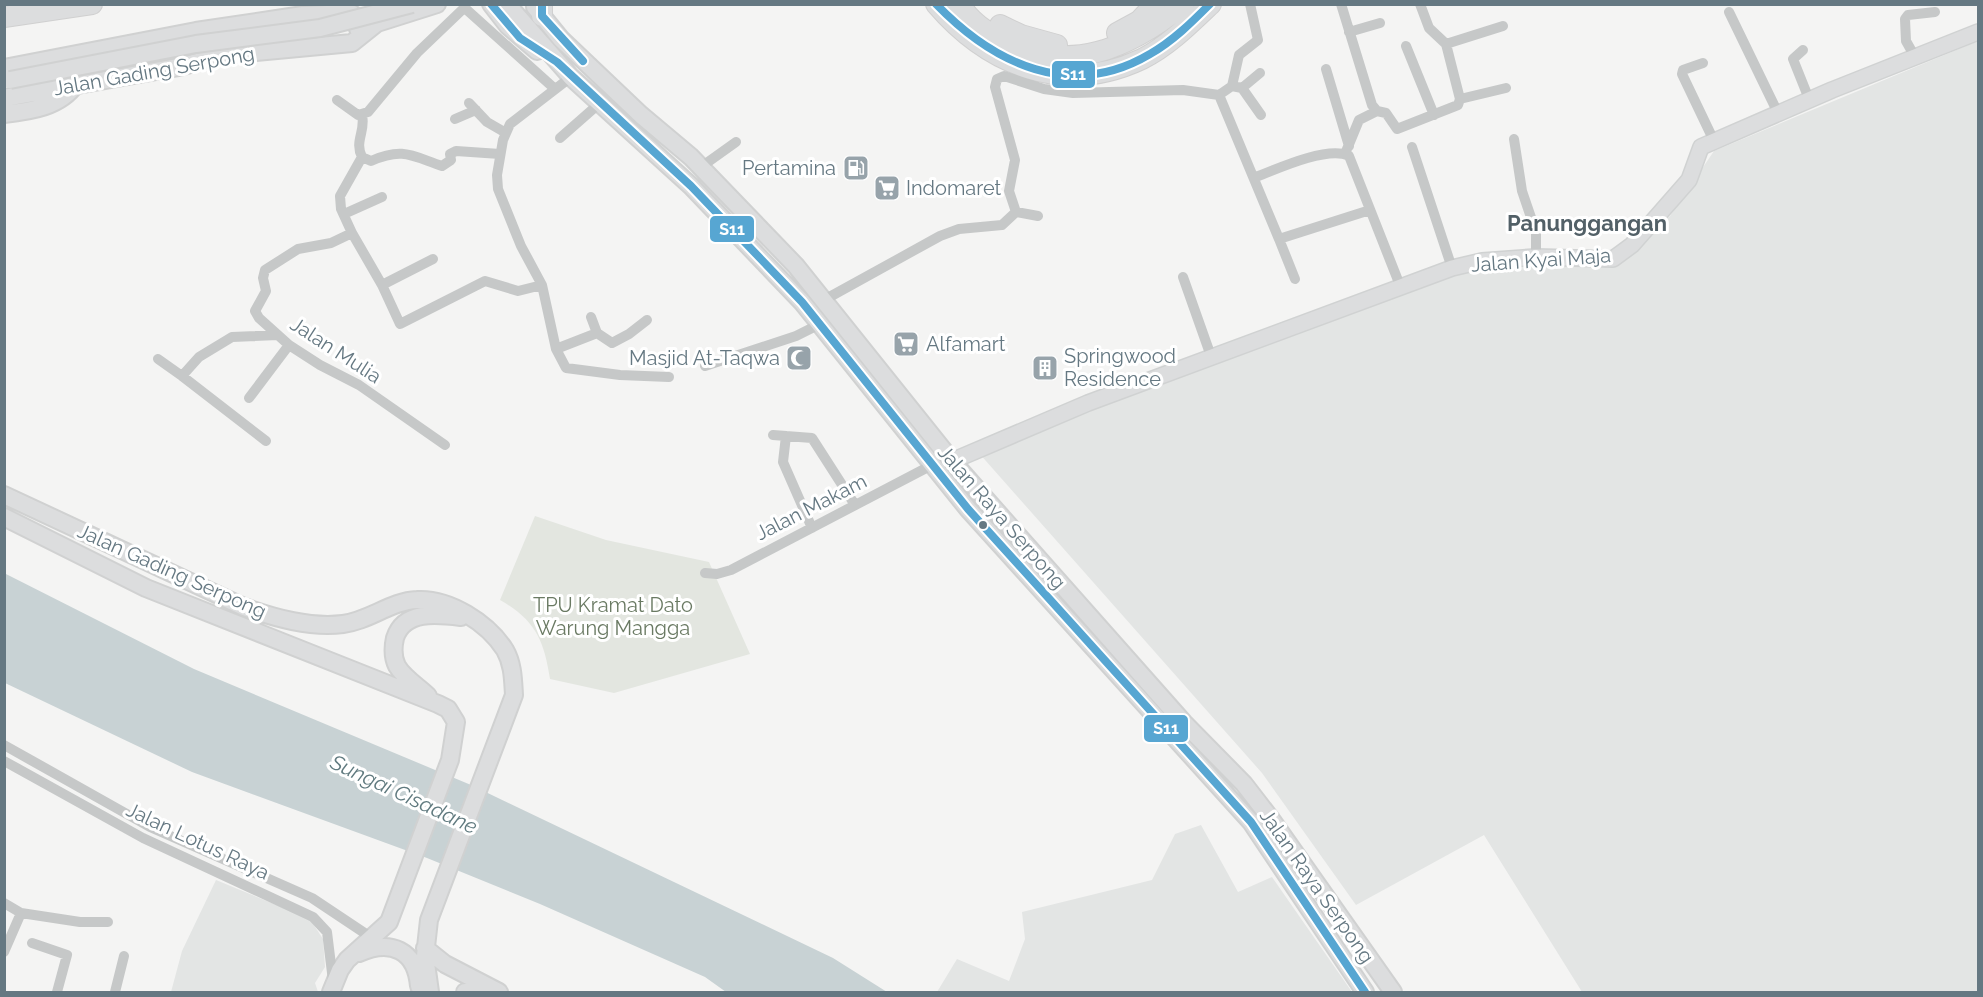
<svg xmlns="http://www.w3.org/2000/svg" width="1983" height="997" font-family="Raleway,sans-serif">
<style>
.built{fill:#e3e5e4}
.green{fill:#e3e6e0}
.water{fill:#c8d2d4}
.lines{fill:none;stroke-linecap:round;stroke-linejoin:round}
.secondary-casing{stroke:#d0d2d2;stroke-width:18}
.primary-casing{stroke:#d0d1d1;stroke-width:20}
.highway-casing{stroke:#d0d0d0;stroke-width:22}
.street{stroke:#c6c8c8;stroke-width:10}
.secondary{stroke:#dcddde;stroke-width:15}
.primary{stroke:#dcddde;stroke-width:16}
.highway{stroke:#dcddde;stroke-width:20}
.primary-bridge-casing{stroke:#d0d1d1;stroke-width:20;stroke-linecap:butt}
.primary-bridge{stroke:#dcddde;stroke-width:16}
.bus-1-casing{stroke:#fff;stroke-width:12}
.bus-1{stroke:#57a6d2;stroke-width:8}
.bus-dot{fill:#657882;stroke:#fff;stroke-width:2}
.labels{text-anchor:middle;dominant-baseline:central;stroke-width:6;stroke-linejoin:round;paint-order:stroke}
.street-label{font-size:20px;fill:#657882;stroke:#fff}
.poi-label{font-size:20px;fill:#657882;stroke:#fff;text-anchor:start}
.park-label{font-size:20px;fill:#6a7a63;stroke:#fff}
.water-label{font-size:21px;font-style:italic;fill:#607a7f;stroke:#fff}
.quarter-label{font-size:22px;font-weight:bold;fill:#526067;stroke:#fff}
.line-badge{stroke:#fff;stroke-width:2}
.badge-label{font-size:16px;text-anchor:middle;font-weight:bold;fill:#fff}
</style>
<rect width="100%" height="100%" fill="#f4f4f3"/>
<!-- built -->
<path class="built" d="M 1978,41 L 1978,992 L 1582,992 L 1484,835 L 1356,905 L 1262,773 L 978,452 L 1491,259 L 1615,261 L 1670,216 L 1714,151 Z
M 1201,825 L 1238,892 L 1272,877 L 1352,992 L 937,992 L 957,959 L 1009,981 L 1025,939 L 1022,912 L 1152,880 L 1175,834 Z
M 216,880 L 310,919 L 323,939 L 325,967 L 315,983 L 318,992 L 171,992 L 182,951 Z"/>
<!-- green -->
<path class="green" d="M 535,516 L 606,540 L 709,562 L 750,654 L 614,693 L 550,679 C 544,640 535,620 500,600 Z"/>
<!-- water -->
<path class="water" d="M 4,573 L 194,669 L 471,785 L 833,958 L 887,992 L 726,992 L 705,977 L 540,904 L 427,858 L 192,772 L 5,683 Z"/>
<g class="lines">
<!-- secondary casing -->
<g class="secondary-casing">
<path id="secondary" d="M 952,461 L 1088,403 L 1452,268 L 1482,261 L 1536,257 L 1613,259 L 1632,245 L 1689,180 L 1701,147 L 1832,90 L 1978,32"/>
</g>
<!-- primary casing -->
<g class="primary-casing">
<path id="primary" d="M 491,4 L 508,26 L 537,51
M 507,4 L 571,77 L 691,186 L 802,302 L 968,509 L 1251,822 L 1365,992
M 535,7 L 561,39 L 641,115 L 691,157 L 796,266 L 952,461 L 1184,723 L 1244,784 L 1271,819 L 1393,992
M 4,68 L 196,31 L 303,15 L 351,13 L 356,17 L 358,29
M 4,98 L 179,67 L 223,55 L 352,43 L 377,23 L 437,4
M 4,114 C 31,111 60,107 76,84
M 4,495 L 244,607 C 275,618 310,628 343,624 C 369,621 391,601 417,600 C 449,598 488,623 505,650 C 513,664 513,679 514,695 L 429,920 L 425,956 L 430,992
M 4,517 L 146,588 L 438,704 L 448,709 L 456,722 L 450,760 L 389,922 L 347,960 L 340,970 L 331,992
M 428,696 C 419,687 404,678 397,666 C 393,658 393,647 395,638 C 404,610 437,614 461,617
M 425,948 L 445,964 L 499,992
M 359,953 C 391,939 416,950 419,986
M 465,992 L 472,992"/>
</g>
<!-- highway casing -->
<g class="highway-casing">
<path id="highway" d="M 542,4 L 542,16
M 936,4 C 989,66 1064,96 1142,59 C 1168,46 1190,24 1211,4
M 960,4 C 968,19 987,33 1001,40 C 1069,75 1129,49 1184,4
M 4,17 L 92,4
M 1000,25 L 1021,35 L 1057,45
M 1117,33 L 1139,21 L 1155,4"/>
</g>
<!-- street -->
<path class="street" d="M 1341,4 L 1372,105 L 1377,111
M 1420,4 L 1429,28 L 1446,44 L 1460,99
M 1729,12 L 1778,113
M 1349,32 L 1380,23
M 1446,44 L 1503,26
M 1406,46 L 1434,115
M 1803,50 L 1793,59 L 1809,99
M 1915,57 L 1906,41 L 1905,19 L 1908,15 L 1935,12
M 1703,63 L 1683,70 L 1682,74 L 1714,141
M 1326,69 L 1349,146
M 571,77 L 510,124 L 503,140 L 497,175 L 498,189 L 521,246 L 542,285 L 556,349 L 566,368 L 620,375 L 669,377
M 1232,86 L 1242,88 L 1260,73
M 1242,88 L 1261,115
M 1219,95 L 1279,239 L 1370,210
M 337,100 L 358,115 L 368,112 L 417,53 L 463,9 L 467,10 L 555,89
M 469,103 L 487,122 L 506,133
M 455,119 L 476,110
M 560,138 L 601,102
M 1514,139 L 1522,191 L 1536,232 L 1536,257
M 1412,147 L 1452,268
M 1345,154 L 1359,120 L 1377,111 L 1386,113 L 1397,129 L 1458,105 L 1460,99 L 1506,88
M 362,157 L 340,196 L 341,209 L 352,233 L 331,243 L 298,249 L 265,270 L 263,278 L 266,291 L 255,311 L 259,318 L 289,345 L 320,365 L 359,385 L 445,445
M 362,157 L 371,161 C 403,147 412,156 442,166 L 451,160 L 450,154 L 456,151 L 500,154
M 362,157 C 354,141 366,131 362,115
M 701,167 L 736,142
M 1254,178 C 1274,170 1328,145 1349,156 L 1401,288
M 1016,212 L 1009,191 L 1015,160 L 995,87 L 997,79 L 1004,76 L 1044,89 L 1073,93 L 1183,90 L 1219,95 L 1232,86 L 1239,55 L 1258,40 L 1250,4
M 1016,212 L 1038,216
M 344,214 L 382,197
M 352,233 L 382,285 L 400,324 L 485,281 L 518,291 L 542,285
M 1279,239 L 1295,279
M 1183,277 L 1212,359
M 382,285 L 433,259
M 824,300 L 940,236 L 959,229 L 1002,225 L 1016,212
M 597,333 L 612,343 L 629,334 L 647,320
M 556,349 L 597,333 L 591,317
M 158,359 L 182,376 L 199,357 L 232,337 L 278,335
M 705,366 L 796,336 L 820,324
M 182,376 L 266,441
M 249,398 L 289,345
M 773,435 L 812,438 L 855,505
M 786,436 L 783,462 L 812,528
M 705,573 L 717,574 L 731,570 L 932,465
M 4,745 L 150,827 L 312,898 L 372,938
M 4,761 L 143,838 L 313,917 L 327,932 L 333,981
M 4,903 L 21,913
M 32,943 L 67,955 L 57,992
M 4,952 L 21,913 L 80,922 L 108,922
M 115,992 L 124,956"/>
<!-- secondary -->
<use href="#secondary" class="secondary"/>
<!-- primary -->
<use href="#primary" class="primary"/>
<!-- highway -->
<use href="#highway" class="highway"/>
<!-- primary-bridge casing -->
<g class="primary-bridge-casing">
<path id="primary-bridge" d="M 10,80 L 196,44 L 320,28 L 412,4"/>
</g>
<!-- primary-bridge -->
<use href="#primary-bridge" class="primary-bridge"/>
<!-- bus-1 casing -->
<g class="bus-1-casing">
<path id="bus-1" d="M 491,4 L 520,38 L 557,62 L 691,186 L 802,302 L 968,509 L 1251,822 L 1365,992
M 542,4 L 542,16 L 583,61
M 936,4 C 994,64 1071,101 1150,54 C 1173,41 1192,22 1210,4"/>
</g>
<!-- bus-1 -->
<use href="#bus-1" class="bus-1"/>
</g>
<!-- icons -->
<defs>
<g id="fuel-square" transform="scale(1.35)"><rect x="-9" y="-9" width="18" height="18" rx="4" fill="#97a3aa" stroke="#fff"/><path d="M-5.5-6h7V0h2V4h1.3V-2.5L3-4.5l.8-.8L6-3V5H2.5V1h-1V6h-7ZM-4.2-4.7v3.2H.2V-4.7Z" fill="#fff"/></g>
<g id="supermarket-square" transform="scale(1.35)"><rect x="-9" y="-9" width="18" height="18" rx="4" fill="#97a3aa" stroke="#fff"/><path d="M-6-5.5h2.5l.6 2H6L4.5 2H-2.5L-4.4-4H-6ZM-1.5 3.2a1.3 1.3 0 1 0 .1 0ZM3 3.2a1.3 1.3 0 1 0 .1 0Z" fill="#fff"/></g>
<g id="mosque-square" transform="scale(1.35)"><rect x="-9" y="-9" width="18" height="18" rx="4" fill="#97a3aa" stroke="#fff"/><path d="M3.5-4.9A6 6 0 1 0 3.5 4.9A5 5 0 1 1 3.5-4.9Z" fill="#fff"/></g>
<g id="building-square" transform="scale(1.35)"><rect x="-9" y="-9" width="18" height="18" rx="4" fill="#97a3aa" stroke="#fff"/><path d="M-4-6H4V6H1V3H-1V6H-4ZM-2.5-4.3h1.7v1.8h-1.7ZM.8-4.3h1.7v1.8H.8ZM-2.5-1h1.7V.8h-1.7ZM.8-1h1.7V.8H.8Z" fill="#fff"/></g>
</defs>
<g fill-rule="evenodd">
<use href="#fuel-square" x="856" y="168"/>
<use href="#supermarket-square" x="887" y="188"/>
<use href="#supermarket-square" x="906" y="344"/>
<use href="#mosque-square" x="799" y="358"/>
<use href="#building-square" x="1045" y="368"/>
</g>
<!-- markers -->
<circle class="bus-dot" cx="983" cy="525" r="5"/>
<g class="labels">
<!-- street labels -->
<g class="street-label">
<text transform="translate(154 71) rotate(-10)">Jalan Gading Serpong</text>
<text transform="translate(1541 260) rotate(-4)">Jalan Kyai Maja</text>
<text transform="translate(336 350) rotate(33)">Jalan Mulia</text>
<text transform="translate(811 507) rotate(-27)">Jalan Makam</text>
<text transform="translate(1002 517) rotate(49)">Jalan Raya Serpong</text>
<text transform="translate(172 571) rotate(24)">Jalan Gading Serpong</text>
<text transform="translate(198 841) rotate(25)">Jalan Lotus Raya</text>
<text transform="translate(1317 886) rotate(55)">Jalan Raya Serpong</text>
</g>
<!-- poi labels -->
<g class="poi-label">
<text x="836" y="168" text-anchor="end">Pertamina</text>
<text x="906" y="188">Indomaret</text>
<text x="926" y="344">Alfamart</text>
<text x="1064" y="356">Springwood<tspan x="1064" dy="23">Residence</tspan></text>
<text x="780" y="358" text-anchor="end">Masjid At-Taqwa</text>
</g>
<!-- park labels -->
<g class="park-label">
<text x="613" y="605">TPU Kramat Dato<tspan x="613" dy="23">Warung Mangga</tspan></text>
</g>
<!-- water labels -->
<g class="water-label">
<text transform="translate(404 794) rotate(25)">Sungai Cisadane</text>
</g>
<!-- quarter labels -->
<g class="quarter-label">
<text x="1587" y="223">Panunggangan</text>
</g>
</g>
<g class="line-badge">
<rect x="1051" y="60" width="45" height="29" rx="6" fill="#57a6d2"/>
<rect x="709" y="215" width="46" height="28" rx="6" fill="#57a6d2"/>
<rect x="1143" y="714" width="46" height="29" rx="6" fill="#57a6d2"/>
</g>
<g class="badge-label">
<text x="1073" y="80">S11</text>
<text x="732" y="235">S11</text>
<text x="1166" y="734">S11</text>
</g>
<!-- border -->
<rect width="1983" height="997" fill="none" stroke="#657882" stroke-width="12"/>
</svg>
